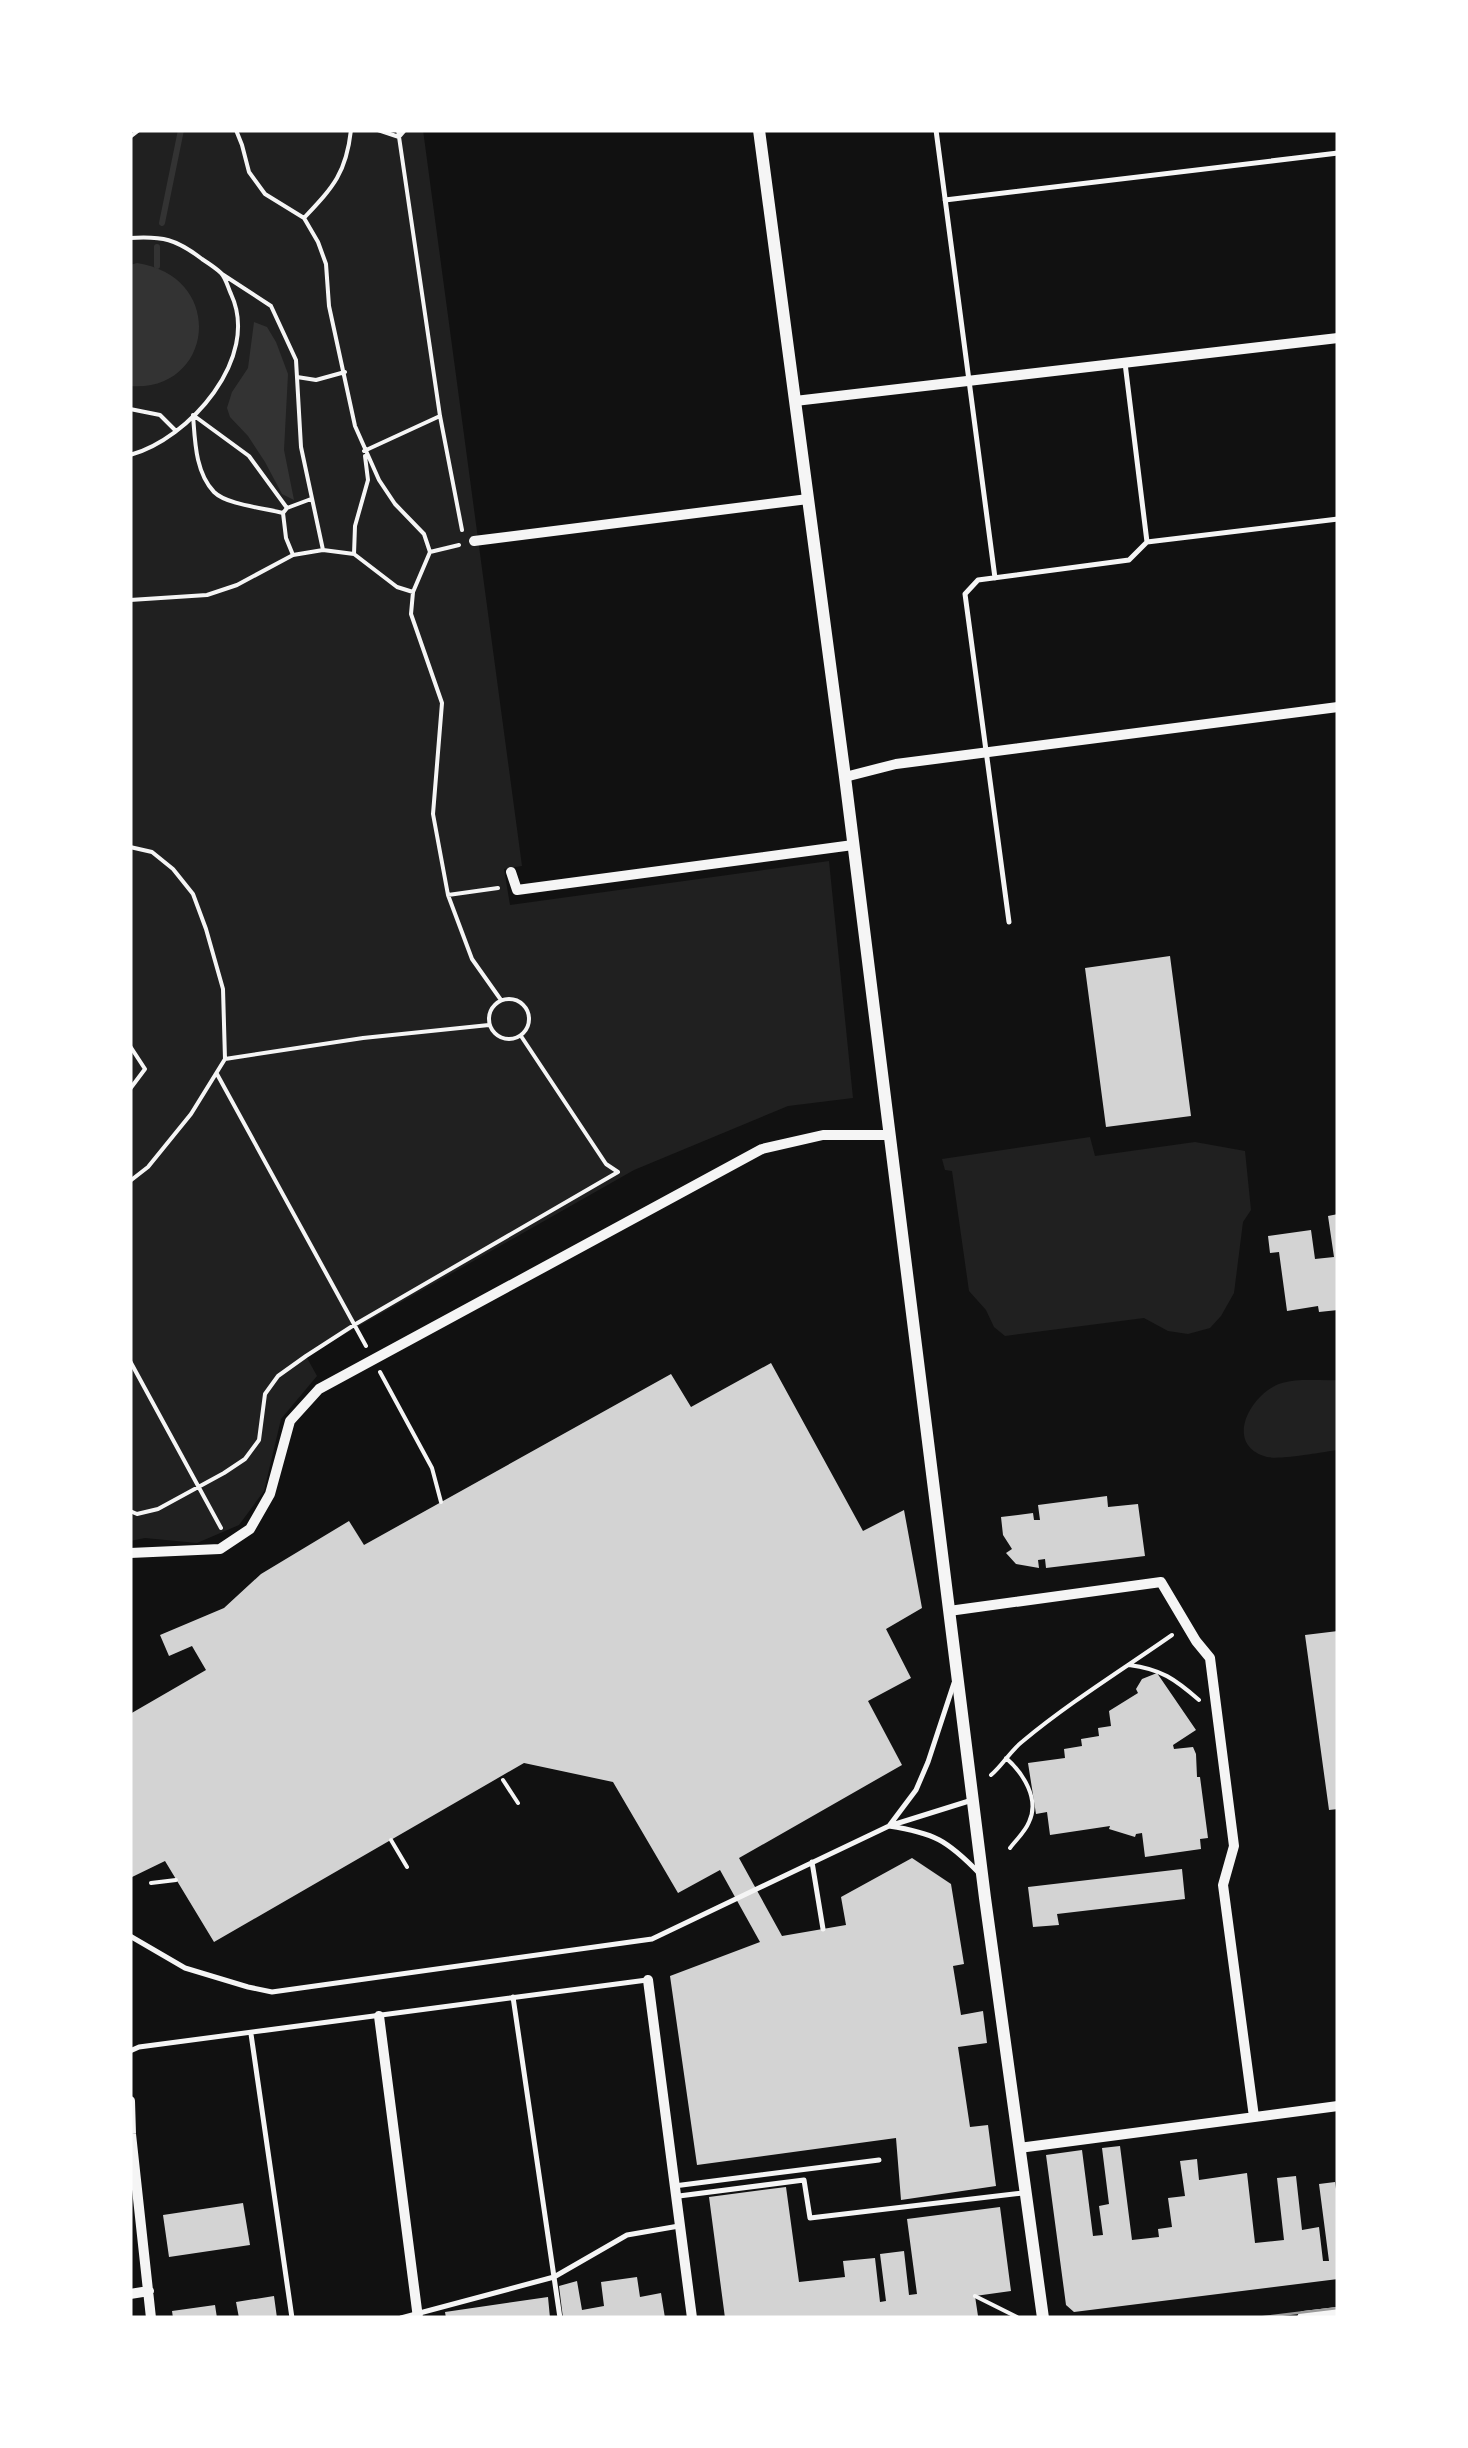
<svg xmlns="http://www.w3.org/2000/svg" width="1468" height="2448" font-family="Arial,sans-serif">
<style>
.green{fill:#202020}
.water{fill:#333}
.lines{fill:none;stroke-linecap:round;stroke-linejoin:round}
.stream{stroke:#333;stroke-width:6}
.building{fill:#d3d3d3}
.path{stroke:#f5f5f5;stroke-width:4}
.service{stroke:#f5f5f5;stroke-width:5}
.minor{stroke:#f5f5f5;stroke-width:10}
.tertiary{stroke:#f5f5f5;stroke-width:12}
.secondary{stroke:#f5f5f5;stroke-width:14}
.tram{stroke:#9a9a9a;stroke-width:2.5}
</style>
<rect width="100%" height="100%" fill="#111"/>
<!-- green -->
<path class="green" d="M 130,130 L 423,130 L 522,866 L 504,869 L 510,905 L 829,861 L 853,1098 L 788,1106 L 634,1170 L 306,1356 L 317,1376 L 281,1419 L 264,1491 L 239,1525 L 197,1543 L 145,1538 L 130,1541 Z
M 1090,1137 L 1095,1156 L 1195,1142 L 1245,1151 L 1251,1210 L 1243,1222 L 1234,1293 L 1221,1316 L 1210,1328 L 1188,1334 L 1168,1331 L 1144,1318 L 1005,1336 L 994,1327 L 986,1310 L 969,1291 L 952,1171 L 945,1170 L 942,1159 Z
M 1338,1380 L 1338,1450 C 1322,1452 1281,1460 1267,1457 C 1222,1445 1251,1392 1282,1383 C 1299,1378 1320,1381 1338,1380 Z"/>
<!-- water -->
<path class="water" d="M 137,263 C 228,277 213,393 130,386 L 130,265 Z
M 254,322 L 267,327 L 276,342 L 288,374 L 284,450 L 294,500 L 282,494 L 265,462 L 248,436 L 230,417 L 227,408 L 232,392 L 248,368 Z"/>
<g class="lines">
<!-- stream -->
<path class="stream" d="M 162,223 L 181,130
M 157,266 L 157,247"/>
</g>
<!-- building -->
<path class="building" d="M 1170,956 L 1191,1116 L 1106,1127 L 1085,968 Z
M 1338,1214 L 1338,1310 L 1319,1312 L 1318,1306 L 1287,1311 L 1279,1252 L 1270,1253 L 1268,1236 L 1311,1230 L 1315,1259 L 1334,1257 L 1328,1216 Z
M 771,1363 L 863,1531 L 904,1510 L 922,1608 L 886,1629 L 911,1678 L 868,1701 L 902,1765 L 739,1858 L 782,1936 L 846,1925 L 841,1897 L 912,1858 L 951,1884 L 964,1964 L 953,1966 L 961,2015 L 983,2011 L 987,2043 L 958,2047 L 970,2127 L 988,2125 L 996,2186 L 901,2200 L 896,2138 L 697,2165 L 670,1976 L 760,1942 L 720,1870 L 678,1893 L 613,1782 L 524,1763 L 214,1942 L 165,1861 L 130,1878 L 130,1714 L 206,1670 L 192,1646 L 169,1656 L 160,1635 L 224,1608 L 261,1574 L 349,1521 L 364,1545 L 671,1374 L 691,1407 Z
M 1107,1496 L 1108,1507 L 1138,1504 L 1145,1556 L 1046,1568 L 1045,1559 L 1038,1560 L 1039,1568 L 1016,1564 L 1006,1553 L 1012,1549 L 1003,1535 L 1001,1517 L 1033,1513 L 1034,1520 L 1040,1520 L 1038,1505 Z
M 1338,1631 L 1338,1809 L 1329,1810 L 1305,1635 Z
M 1157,1673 L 1196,1730 L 1173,1745 L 1174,1749 L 1193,1747 L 1196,1754 L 1197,1777 L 1200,1777 L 1208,1838 L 1200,1839 L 1201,1849 L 1145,1857 L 1142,1833 L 1136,1834 L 1135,1837 L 1109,1829 L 1110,1826 L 1050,1835 L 1047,1812 L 1036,1814 L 1028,1763 L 1065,1758 L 1064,1749 L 1082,1746 L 1081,1739 L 1099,1736 L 1098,1728 L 1111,1726 L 1109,1711 L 1138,1693 L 1136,1689 L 1142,1679 Z
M 1182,1869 L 1185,1899 L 1057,1914 L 1059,1925 L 1033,1927 L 1028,1887 Z
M 1120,2146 L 1132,2240 L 1159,2237 L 1158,2229 L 1172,2227 L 1168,2198 L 1185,2196 L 1180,2161 L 1197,2159 L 1199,2180 L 1247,2173 L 1255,2243 L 1284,2240 L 1277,2178 L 1296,2176 L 1302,2230 L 1319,2227 L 1323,2261 L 1329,2261 L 1319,2184 L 1335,2182 L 1338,2203 L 1338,2279 L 1074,2312 L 1066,2305 L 1046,2155 L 1082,2150 L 1093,2236 L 1103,2235 L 1099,2206 L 1109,2204 L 1102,2148 Z
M 786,2187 L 799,2282 L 845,2277 L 843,2261 L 875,2258 L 880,2302 L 886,2301 L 880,2254 L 904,2251 L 909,2295 L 917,2294 L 907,2219 L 1000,2207 L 1011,2291 L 975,2296 L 978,2316 L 963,2318 L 725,2318 L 709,2197 Z
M 243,2203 L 250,2245 L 169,2257 L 163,2215 Z
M 637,2277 L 640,2297 L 661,2293 L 665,2318 L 563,2318 L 559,2286 L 577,2281 L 582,2310 L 604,2306 L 601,2282 Z
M 274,2296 L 277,2318 L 239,2318 L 236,2302 Z
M 548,2297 L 550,2318 L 446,2318 L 445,2312 Z
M 215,2305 L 217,2318 L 173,2318 L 172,2311 Z"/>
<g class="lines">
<!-- path -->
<path class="path" d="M 236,130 L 242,145 L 249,172 L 265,194 L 304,218 L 318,242 L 326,264 L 329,306 L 355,426 L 379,480 L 395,504 L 424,534 L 430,552 L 413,592 L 411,614 L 442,703 L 433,814 L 448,895 L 472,959 L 501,1000
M 378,130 L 399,137 L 405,130
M 398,130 L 440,416 L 462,530
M 130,137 L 139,130
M 304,218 C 333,187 346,174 351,130
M 130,238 C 163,236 176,239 202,259 C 208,263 216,268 221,273 C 226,278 228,288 231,294 C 261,358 189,439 130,455
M 222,274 L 271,306 L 296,360 L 301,447 L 323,550
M 297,377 L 316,380 L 345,372
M 130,409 L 160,415 L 176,431
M 193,415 C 195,440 195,472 214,492 C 227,505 265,508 283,513
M 193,415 L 249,456 L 287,508
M 364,451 L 440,416
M 430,552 L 459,545
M 354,554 L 355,526 L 368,480 L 365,456
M 293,555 L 286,538 L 283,513 L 287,508 L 311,499
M 130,600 L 207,595 L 237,585 L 293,555 L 323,550 L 354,554 L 397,587 L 413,592
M 130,847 L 152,852 L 173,869 L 193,894 L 206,929 L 223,989 L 225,1059 L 191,1114 L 148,1167 L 130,1181
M 448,895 L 498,888
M489 1019a20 20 0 1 1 40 0a20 20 0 1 1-40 0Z
M 130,1046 L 145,1069 L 130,1089
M 225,1059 L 363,1038 L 489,1025
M 217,1074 L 366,1346
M 130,1361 L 221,1528
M 380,1372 L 432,1468 L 441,1502
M 130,1511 L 137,1514 L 158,1509 L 224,1473 L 245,1459 L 259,1440 L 265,1394 L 278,1376 L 306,1356 L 354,1325 L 618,1172 L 606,1164 L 521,1036
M 1129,1665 C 1161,1669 1175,1679 1199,1700
M 1006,1758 C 1023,1773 1040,1799 1029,1822 C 1025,1832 1016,1840 1010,1848
M 991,1775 C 1003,1765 1010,1751 1023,1741 C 1070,1702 1122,1670 1172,1635
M 503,1780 L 518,1803
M 391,1840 L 407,1867
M 151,1883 L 176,1880
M 975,2296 L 1017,2317"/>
<!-- service -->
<path class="service" d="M 936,130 L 995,578
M 945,200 L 1338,153
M 1125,363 L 1147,542
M 1009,922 L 965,594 L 978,580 L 1129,560 L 1147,542 L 1338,519
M 954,1683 L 928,1762 L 916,1790 L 889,1826 C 934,1833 947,1840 979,1873
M 812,1862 L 823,1929
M 130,1936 L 185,1968 L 248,1987 L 272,1992 L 652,1939 L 889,1826 L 969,1801
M 513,1997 L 560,2318
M 251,2034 L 292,2318
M 130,2051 L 139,2047 L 647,1980
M 674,2186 L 879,2160
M 679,2196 L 804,2180 L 810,2218 L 1023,2193
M 401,2318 L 554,2277 L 627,2235 L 679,2226"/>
<!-- minor -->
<path class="minor" d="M 795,401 L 1338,338
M 474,541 L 808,499
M 845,777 L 896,764 L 1338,707
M 511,872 L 517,890 L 853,845
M 130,1553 L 220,1549 L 250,1529 L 270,1494 L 290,1421 L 319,1389 L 762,1149 L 823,1135 L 890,1135
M 949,1611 L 1161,1582 L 1196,1641 L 1210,1658 L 1234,1846 L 1223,1885 L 1254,2117
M 648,1980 L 692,2318
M 379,2016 L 418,2318
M 130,2101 L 131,2134 L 151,2318
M 1019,2148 L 1338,2106
M 130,2294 L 149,2291"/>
<!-- tertiary -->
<path class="tertiary" d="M 759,130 L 845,777 L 985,1898 L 1043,2318"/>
<!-- secondary -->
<path class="secondary" d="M 1304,2318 L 1338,2314"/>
<!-- tram -->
<path class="tram" d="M 1256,2318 L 1338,2308"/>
</g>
<!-- border -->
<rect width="1468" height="2448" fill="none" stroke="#ffffff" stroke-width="265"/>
</svg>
